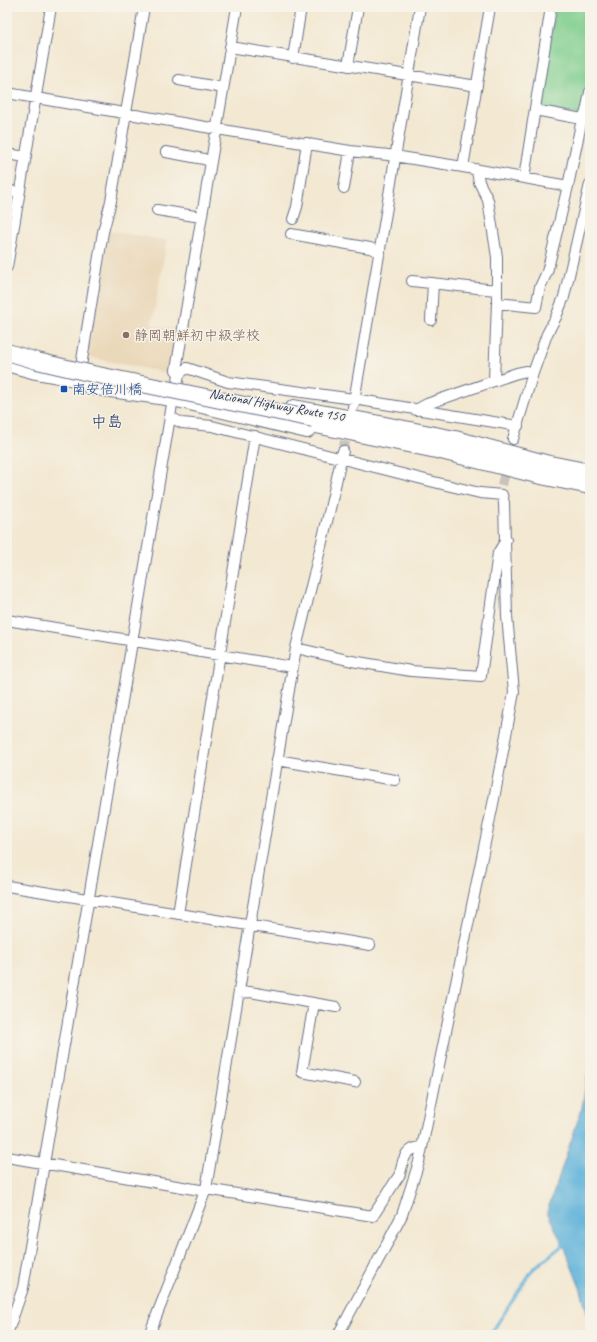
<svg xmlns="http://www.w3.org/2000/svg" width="597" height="1342" font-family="Caveat,'Klee One',sans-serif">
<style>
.built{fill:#ead8ba}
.green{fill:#7ecd8d;stroke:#4c7e76}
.water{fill:#5eb2da;stroke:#3c709c}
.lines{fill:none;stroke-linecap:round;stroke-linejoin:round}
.stream{stroke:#5eb2da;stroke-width:3}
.minor-tunnel{stroke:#c8c3bb;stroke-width:10;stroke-dasharray:10 5;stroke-linecap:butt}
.minor-casing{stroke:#677087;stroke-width:12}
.trunk-casing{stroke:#677087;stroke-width:18}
.minor{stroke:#fff;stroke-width:10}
.trunk{stroke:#fff;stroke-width:16}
.trunk-bridge-casing{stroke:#677087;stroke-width:18;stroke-linecap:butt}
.trunk-bridge{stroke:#fff;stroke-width:16}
.education-dot{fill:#8d6e63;stroke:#f7f3e8;stroke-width:1.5}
.transit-dot{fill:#1a4fb4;stroke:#f7f3e8;stroke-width:1.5}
.labels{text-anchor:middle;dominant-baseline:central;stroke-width:3;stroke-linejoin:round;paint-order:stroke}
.education-label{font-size:14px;fill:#785e54;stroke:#f7f3e8;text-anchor:start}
.transit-label{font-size:14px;fill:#164399;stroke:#f7f3e8;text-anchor:start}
.street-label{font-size:14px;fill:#1b2f5e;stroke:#f7f3e8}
.quarter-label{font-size:16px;fill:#1b2f5e;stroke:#f7f3e8}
</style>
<rect width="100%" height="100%" fill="#f7f3e8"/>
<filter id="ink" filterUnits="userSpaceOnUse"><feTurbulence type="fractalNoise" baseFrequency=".025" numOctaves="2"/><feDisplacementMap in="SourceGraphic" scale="8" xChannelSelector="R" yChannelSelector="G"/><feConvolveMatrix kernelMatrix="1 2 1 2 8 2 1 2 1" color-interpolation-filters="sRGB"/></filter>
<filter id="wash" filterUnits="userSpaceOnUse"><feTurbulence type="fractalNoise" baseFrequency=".012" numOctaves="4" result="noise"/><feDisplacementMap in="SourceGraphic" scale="16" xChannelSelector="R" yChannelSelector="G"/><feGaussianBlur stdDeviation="0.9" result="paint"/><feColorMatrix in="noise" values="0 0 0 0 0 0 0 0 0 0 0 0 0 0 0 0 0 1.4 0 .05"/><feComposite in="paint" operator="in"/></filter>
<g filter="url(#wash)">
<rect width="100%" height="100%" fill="#f3e8d2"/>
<!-- built -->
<path class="built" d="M 109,231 L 167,240 L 152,325 L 180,331 L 172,374 L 87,357 Z"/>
<!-- green -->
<path class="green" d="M 556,7 L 590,7 L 590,75 L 583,112 L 579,115 L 543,109 L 540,104 Z"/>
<!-- water -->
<path class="water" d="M 590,1061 L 590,1323 L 581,1290 L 563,1245 L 547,1212 L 582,1108 Z"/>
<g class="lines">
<!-- stream -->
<path class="stream" d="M 490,1335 L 533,1269 L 563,1245 L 563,1242"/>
</g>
</g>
<g filter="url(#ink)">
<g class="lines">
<!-- minor-tunnel -->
<path class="minor-tunnel" d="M 343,451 L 348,427
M 502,485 L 513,439"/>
<!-- minor casing -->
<g class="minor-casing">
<path id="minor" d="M 230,47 L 477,86
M 293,58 L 301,7
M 348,66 L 358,7
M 179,80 L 223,88
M 7,93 L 217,129 L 350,151 L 388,155 L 463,167 L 568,186
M 535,110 L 582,119
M 166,152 L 204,159 L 211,162
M 7,154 L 26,157
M 463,167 L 490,7
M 477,171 L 479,182 L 488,200 L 497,257 L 497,303 L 494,380
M 524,178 L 551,7
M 344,188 L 350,151
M 7,189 L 19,194
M 157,210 L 201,217
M 293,219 L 297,207 L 307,143
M 291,234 L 370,248 L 380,252
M 7,267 L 51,7
M 412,281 L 496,290
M 497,303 L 536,307 L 540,287 L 547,272 L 550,260 L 568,186 L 582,119 L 586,112 L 590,92
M 431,320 L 433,283
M 81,366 L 103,232 L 111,201 L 144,7
M 179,374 L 176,370 L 237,7
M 177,387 L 179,374 L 187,368 L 228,382 L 354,399 L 518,426
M 173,398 L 170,417 L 182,423 L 212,426 L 442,484 L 480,493 L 502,495 L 504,503 L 507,616 L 514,692 L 494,799 L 419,1162 L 402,1215 L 388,1242 L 338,1335
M 353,407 L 380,249 L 420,7
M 416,410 L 427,404 L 517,373 L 527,371 L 533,373
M 513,439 L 533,373 L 547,334 L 556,317 L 564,297 L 590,184
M 7,620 L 292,667
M 296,648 L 352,661 L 411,671 L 481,676 L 498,553 L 506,540
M 277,760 L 395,780
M 7,886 L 370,945
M 178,914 L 255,436
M 239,993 L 250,992 L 336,1007
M 314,1003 L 302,1072 L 355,1082
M 7,1157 L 200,1190 L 206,1189 L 373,1216 L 400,1174 L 403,1161 L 407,1153 L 413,1149 L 422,1146
M 7,1334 L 23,1288 L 170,417
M 149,1335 L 206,1189 L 296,648 L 329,513 L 343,451"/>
</g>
<!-- trunk casing -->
<g class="trunk-casing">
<path id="trunk" d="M 7,363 L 36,371 L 101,383
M 90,386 L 173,398 L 307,430
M 294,408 L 380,424 L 455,439 L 545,463
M 297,421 L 441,451 L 541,476 L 590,486
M 535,461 L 590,472"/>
</g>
<!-- minor -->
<use href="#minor" class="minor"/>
<!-- trunk -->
<use href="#trunk" class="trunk"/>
<!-- trunk-bridge casing -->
<g class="trunk-bridge-casing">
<path id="trunk-bridge" d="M 7,352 L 37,361 L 93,374 L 313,419"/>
</g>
<!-- trunk-bridge -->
<use href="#trunk-bridge" class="trunk-bridge"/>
</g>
</g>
<!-- markers -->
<circle class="education-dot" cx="126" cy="335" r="4"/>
<rect class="transit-dot" x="60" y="385" width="8" height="8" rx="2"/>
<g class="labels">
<!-- education labels -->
<g class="education-label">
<text x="134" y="335">静岡朝鮮初中級学校</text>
</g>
<!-- transit labels -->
<g class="transit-label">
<text x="72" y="389">南安倍川橋</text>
</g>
<!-- street labels -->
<g class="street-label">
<text transform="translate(277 405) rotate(10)">National Highway Route 150</text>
</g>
<!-- quarter labels -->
<g class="quarter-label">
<text x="107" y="422">中島</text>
</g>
</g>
<!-- margin -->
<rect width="597" height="1342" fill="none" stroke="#f7f3e8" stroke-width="24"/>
</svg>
